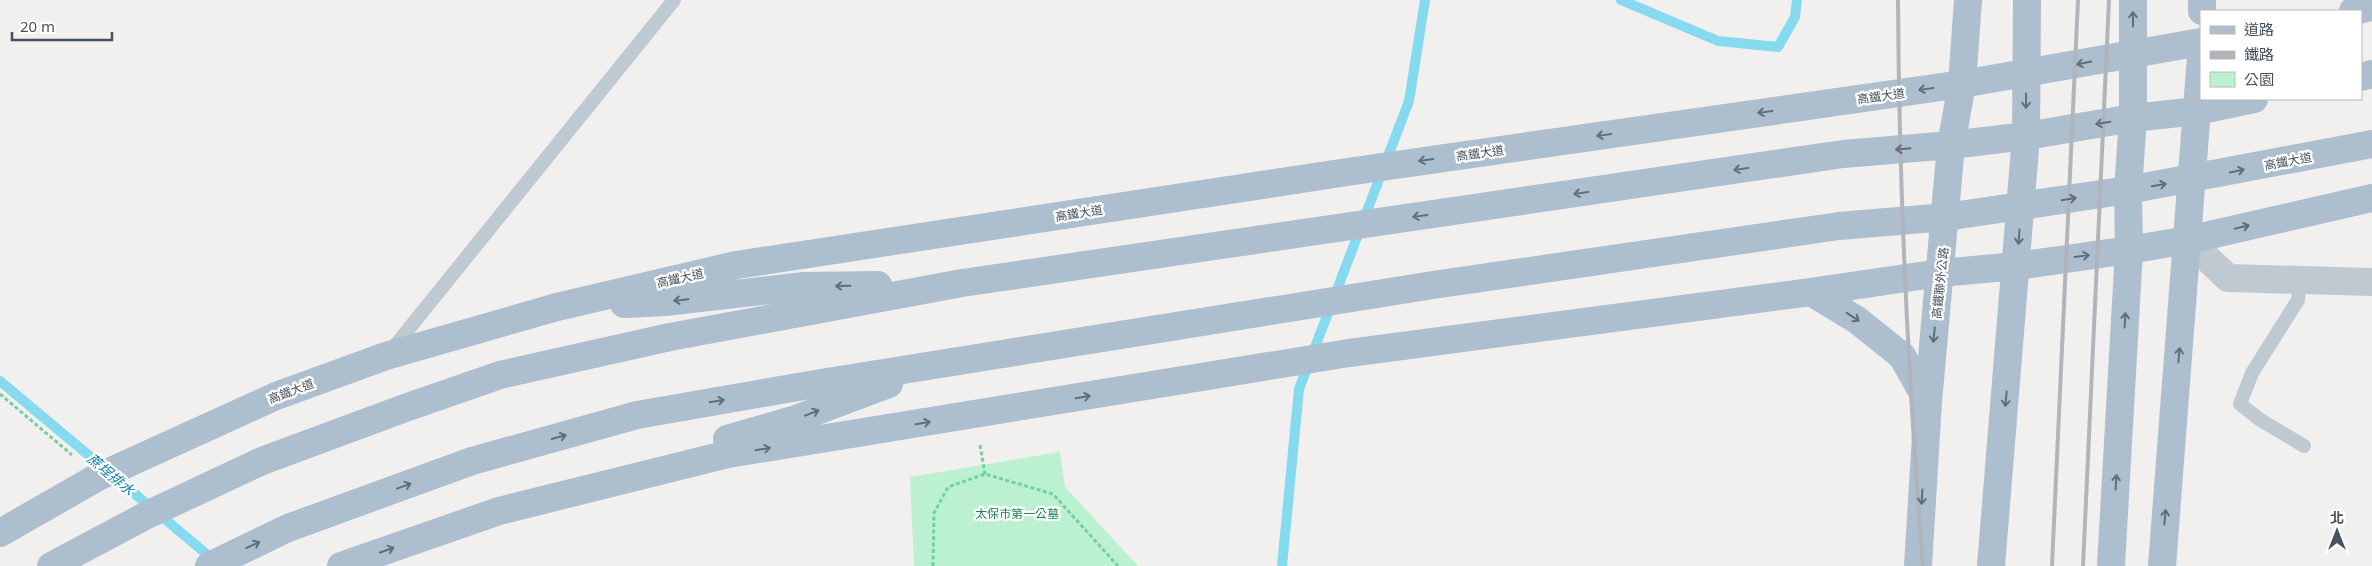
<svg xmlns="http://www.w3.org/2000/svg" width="2372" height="566" font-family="'Noto Sans','Noto Sans TC',sans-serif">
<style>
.green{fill:#bbf1d0}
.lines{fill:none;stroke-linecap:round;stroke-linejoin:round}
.stream{stroke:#86daf0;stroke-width:10}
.path{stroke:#72d1a2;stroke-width:3;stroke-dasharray:4 2.5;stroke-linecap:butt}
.service{stroke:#bfc9d2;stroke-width:14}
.minor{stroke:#bfc9d2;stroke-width:28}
.primary{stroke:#adbecf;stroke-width:28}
.rail{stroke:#b1b4ba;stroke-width:4}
.oneway{stroke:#606d7a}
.labels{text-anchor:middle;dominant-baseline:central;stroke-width:4.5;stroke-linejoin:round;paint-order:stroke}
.street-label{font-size:12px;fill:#46525d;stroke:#fff}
.park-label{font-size:12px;fill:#13834b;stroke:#fff}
.water-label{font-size:14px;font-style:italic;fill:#0780a1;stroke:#fff}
</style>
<rect width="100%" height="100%" fill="#f2efef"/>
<!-- green -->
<path class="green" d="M 1060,452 L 1065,487 L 1138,566 L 914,566 L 910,477 Z"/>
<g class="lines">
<!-- stream -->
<path class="stream" d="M 1621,0 L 1718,41 L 1778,47 L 1795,17 L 1797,0
M 0,381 L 215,561
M 1282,566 L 1299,389 L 1409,101 L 1425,0"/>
<!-- path -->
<path class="path" d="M 0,394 L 72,455
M 980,445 L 985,474
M 933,566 L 934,513 L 948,487 L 985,474 L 1053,494 L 1118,566"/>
<!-- service -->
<path class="service" d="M 2300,280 L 2298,300 L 2252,373 L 2240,404 L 2259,419 L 2304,446
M 390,352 L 674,0"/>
<!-- minor -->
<path class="minor" d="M 2188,240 L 2228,278 L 2372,282"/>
<!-- primary -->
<path class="primary" d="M 2202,11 L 2202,0
M 2353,11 L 2372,7
M 2361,77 L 2372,74
M 1811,292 L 1857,320 L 1902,356 L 1928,402
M 624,304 L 665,302 L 804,286 L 878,285
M 727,439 L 793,420 L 889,384
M 0,533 L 98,477 L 276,396 L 386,356 L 557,307 L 736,265 L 1354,171 L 1962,84 L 2201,42
M 51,566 L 149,514 L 262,461 L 405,408 L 500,375 L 670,337 L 962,283 L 1843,154 L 1951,145 L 2026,136 L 2133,118 L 2197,111 L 2254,99
M 209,566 L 288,528 L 472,461 L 637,415 L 821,383 L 1433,285 L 1839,226 L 1946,217 L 2128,190 L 2372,144
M 341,566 L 499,511 L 728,454 L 1349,353 L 1811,292 L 1940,273 L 2017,266 L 2129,250 L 2188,240 L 2372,198
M 1918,566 L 1928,402 L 1951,145 L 1962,84 L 1968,0
M 1991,566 L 2026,136 L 2027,0
M 2111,566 L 2129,250 L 2128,190 L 2133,118 L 2133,0
M 2162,566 L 2201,56"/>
<!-- rail -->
<path class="rail" d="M 1898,0 C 1899,189 1908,378 1923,566
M 2052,566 L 2078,0
M 2083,566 L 2109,0"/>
</g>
<!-- one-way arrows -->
<defs><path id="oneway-shaft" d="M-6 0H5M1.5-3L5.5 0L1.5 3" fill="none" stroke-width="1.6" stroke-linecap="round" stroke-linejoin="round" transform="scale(1.25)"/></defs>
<g class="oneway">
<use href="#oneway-shaft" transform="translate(2133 19) rotate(-90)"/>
<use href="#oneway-shaft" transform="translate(2084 63) rotate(169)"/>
<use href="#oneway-shaft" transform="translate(1926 89) rotate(172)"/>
<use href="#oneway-shaft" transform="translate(2026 101) rotate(90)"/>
<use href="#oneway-shaft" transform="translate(1765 112) rotate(172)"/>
<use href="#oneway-shaft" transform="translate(2103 123) rotate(170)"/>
<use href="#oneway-shaft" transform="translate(1604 135) rotate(172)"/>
<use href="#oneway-shaft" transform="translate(1903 149) rotate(175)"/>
<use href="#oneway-shaft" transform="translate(1426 160) rotate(172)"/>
<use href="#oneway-shaft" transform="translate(1741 169) rotate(172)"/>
<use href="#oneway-shaft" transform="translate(2237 171) rotate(-11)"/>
<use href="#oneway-shaft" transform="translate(2159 185) rotate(-9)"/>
<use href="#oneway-shaft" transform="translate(1581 193) rotate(172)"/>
<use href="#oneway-shaft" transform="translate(2069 199) rotate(-9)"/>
<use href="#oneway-shaft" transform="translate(1420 216) rotate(172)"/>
<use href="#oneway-shaft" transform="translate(2242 227) rotate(-13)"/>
<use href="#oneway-shaft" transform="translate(2019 237) rotate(94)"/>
<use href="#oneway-shaft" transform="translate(2082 256) rotate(-8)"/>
<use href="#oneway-shaft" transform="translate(843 286) rotate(179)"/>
<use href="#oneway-shaft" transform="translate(681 300) rotate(174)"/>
<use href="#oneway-shaft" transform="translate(1853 317) rotate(33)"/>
<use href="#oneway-shaft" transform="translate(2125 320) rotate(-87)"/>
<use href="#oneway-shaft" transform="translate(1934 335) rotate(96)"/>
<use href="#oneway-shaft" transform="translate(2179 355) rotate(-85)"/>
<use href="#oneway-shaft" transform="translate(1083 397) rotate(-9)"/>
<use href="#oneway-shaft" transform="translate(2006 399) rotate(95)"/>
<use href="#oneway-shaft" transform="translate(717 401) rotate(-10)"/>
<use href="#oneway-shaft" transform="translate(812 413) rotate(-21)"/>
<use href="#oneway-shaft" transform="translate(923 423) rotate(-9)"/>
<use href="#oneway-shaft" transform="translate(559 437) rotate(-16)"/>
<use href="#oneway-shaft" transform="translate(763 449) rotate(-9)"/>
<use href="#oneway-shaft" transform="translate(2116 482) rotate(-87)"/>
<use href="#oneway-shaft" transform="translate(404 486) rotate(-20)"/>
<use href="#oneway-shaft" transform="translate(1922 497) rotate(93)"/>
<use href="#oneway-shaft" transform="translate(2165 517) rotate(-85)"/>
<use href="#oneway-shaft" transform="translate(253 545) rotate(-25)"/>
<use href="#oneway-shaft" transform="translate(387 550) rotate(-19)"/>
</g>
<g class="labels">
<!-- street labels -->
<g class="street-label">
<text transform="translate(1881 96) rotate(-8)">高鐵大道</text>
<text transform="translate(1480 153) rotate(-8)">高鐵大道</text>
<text transform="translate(2288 161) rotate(-11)">高鐵大道</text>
<text transform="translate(1079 213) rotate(-9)">高鐵大道</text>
<text transform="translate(680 278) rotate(-13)">高鐵大道</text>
<text transform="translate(1940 283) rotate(-84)">高鐵聯外公路</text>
<text transform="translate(291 391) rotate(-21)">高鐵大道</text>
</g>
<!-- park labels -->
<g class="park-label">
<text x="1017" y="513">太保市第一公墓</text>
</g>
<!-- water labels -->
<g class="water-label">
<text transform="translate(111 474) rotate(40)">蔗埕排水</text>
</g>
</g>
<!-- legend -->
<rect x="2200" y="10" width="162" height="90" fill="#ffffff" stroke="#b5babe"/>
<rect x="2210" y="26" width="25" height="8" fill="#adbecf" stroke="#b5babe"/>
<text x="2244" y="35" font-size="15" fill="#46525d">道路</text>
<rect x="2210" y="51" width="25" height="8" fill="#b1b4ba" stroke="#b5babe"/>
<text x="2244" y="60" font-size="15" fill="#46525d">鐵路</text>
<rect x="2210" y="72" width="25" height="15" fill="#bbf1d0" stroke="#b5babe"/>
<text x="2244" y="85" font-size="15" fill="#46525d">公園</text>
<!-- north arrow -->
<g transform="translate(2337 531)" stroke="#ffffff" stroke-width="4" paint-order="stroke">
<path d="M0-4L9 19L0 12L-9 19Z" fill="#46525d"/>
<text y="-8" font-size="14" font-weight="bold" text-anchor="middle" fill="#46525d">北</text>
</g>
<!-- scale -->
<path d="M12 32v8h100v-8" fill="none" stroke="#46525d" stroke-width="2.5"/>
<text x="20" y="32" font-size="15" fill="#46525d" stroke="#ffffff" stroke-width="4" paint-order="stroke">20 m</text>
</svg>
